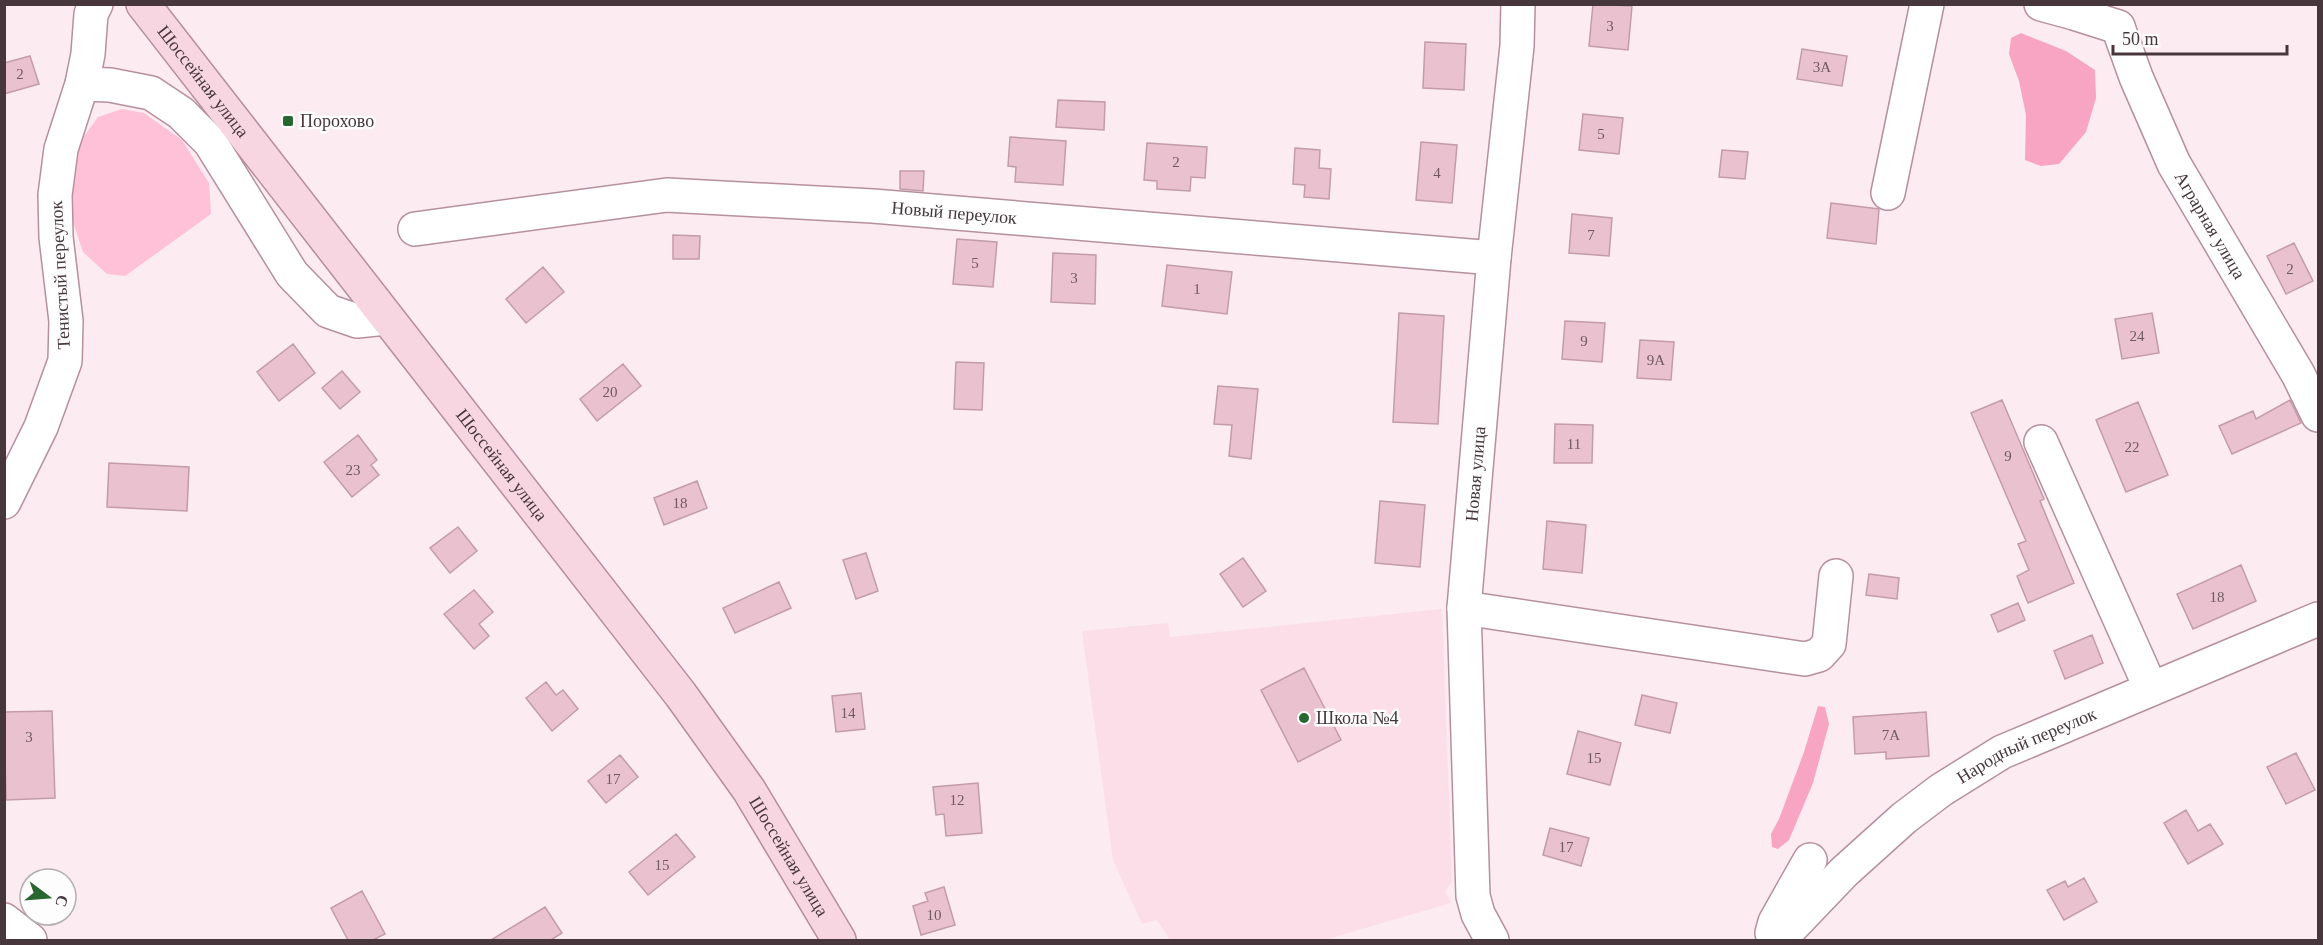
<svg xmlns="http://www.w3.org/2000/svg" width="2323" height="945" font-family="Georgia,serif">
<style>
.built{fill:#fcdee8}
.green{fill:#ffc1d7}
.water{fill:#f7a5c3}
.building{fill:#eac2cf;stroke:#c39ca9;stroke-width:1.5}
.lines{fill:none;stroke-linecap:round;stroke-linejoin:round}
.minor-casing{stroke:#b6909d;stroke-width:36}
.major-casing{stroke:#b68d9b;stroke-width:36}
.minor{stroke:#fff;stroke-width:33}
.major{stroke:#f7d6e2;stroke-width:33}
.poi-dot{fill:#286730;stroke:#fdfdfd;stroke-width:2}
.labels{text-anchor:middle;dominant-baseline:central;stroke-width:5;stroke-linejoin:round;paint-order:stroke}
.number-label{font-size:15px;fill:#705a62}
.street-label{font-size:18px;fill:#47373d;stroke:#fdfdfd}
.poi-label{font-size:18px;fill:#47373d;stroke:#fdfdfd;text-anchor:start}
</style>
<rect width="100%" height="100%" fill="#fcebf0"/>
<!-- built -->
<path class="built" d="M 1442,609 L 1452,881 L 1445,892 L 1451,903 L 1324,940 L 1170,940 L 1157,920 L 1142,924 L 1113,860 L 1082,631 L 1168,623 L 1170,637 Z"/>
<!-- green -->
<path class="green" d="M 122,109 L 144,113 L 182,140 L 209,183 L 211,214 L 125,276 L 107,274 L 83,252 L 68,207 L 77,146 L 98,117 Z"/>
<!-- water -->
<path class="water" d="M 2021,33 L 2066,51 L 2095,70 L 2096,98 L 2086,132 L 2059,164 L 2041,166 L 2025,160 L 2026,115 L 2019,81 L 2009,54 L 2011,38 Z
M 1818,706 L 1825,707 L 1829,724 L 1813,783 L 1789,840 L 1778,849 L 1772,847 L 1771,834 L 1779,819 L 1804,752 Z"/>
<!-- building -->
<path class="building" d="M 1593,4 L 1632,6 L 1628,50 L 1589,46 Z
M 1425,42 L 1466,44 L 1464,90 L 1423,88 Z
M 1802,49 L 1847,56 L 1842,86 L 1797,79 Z
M 30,56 L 39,84 L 4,94 L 4,63 Z
M 1058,100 L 1105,102 L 1104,130 L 1056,127 Z
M 1583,114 L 1623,118 L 1619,154 L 1579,150 Z
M 1010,137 L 1066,141 L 1063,185 L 1015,182 L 1016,167 L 1008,166 Z
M 1421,142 L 1457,145 L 1452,203 L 1416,200 Z
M 1147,143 L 1207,147 L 1205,178 L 1191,177 L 1190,191 L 1157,189 L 1157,181 L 1144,180 Z
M 1295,148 L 1320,150 L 1319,168 L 1331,169 L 1329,199 L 1304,197 L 1305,185 L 1293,184 Z
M 1722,150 L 1748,152 L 1745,179 L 1719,177 Z
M 900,171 L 924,171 L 923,191 L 900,189 Z
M 1831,203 L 1879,209 L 1876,244 L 1827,238 Z
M 1572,214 L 1612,218 L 1609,256 L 1569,253 Z
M 673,235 L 700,236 L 699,259 L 673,259 Z
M 957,239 L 997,242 L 993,287 L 953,284 Z
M 2294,243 L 2313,281 L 2286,294 L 2267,256 Z
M 1053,253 L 1096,255 L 1095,304 L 1051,302 Z
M 1167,265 L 1232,272 L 1227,314 L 1162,306 Z
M 543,267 L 564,292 L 526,323 L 506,299 Z
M 1399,313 L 1444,316 L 1438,424 L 1393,422 Z
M 2152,313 L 2159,353 L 2122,359 L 2115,319 Z
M 1565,321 L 1605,323 L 1602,362 L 1562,359 Z
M 1640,340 L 1674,342 L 1671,380 L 1637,378 Z
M 293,344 L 315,373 L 279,401 L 257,372 Z
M 956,362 L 984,363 L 982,410 L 954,409 Z
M 623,364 L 641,386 L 597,421 L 580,399 Z
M 342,371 L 360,392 L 340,409 L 322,388 Z
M 1218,386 L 1258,389 L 1251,459 L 1229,456 L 1232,425 L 1214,424 Z
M 2002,400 L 2044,499 L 2040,501 L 2074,583 L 2028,603 L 2017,576 L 2029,570 L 2018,544 L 2026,541 L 1971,413 Z
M 2290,400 L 2301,423 L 2232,454 L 2219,426 L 2253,411 L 2256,419 Z
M 2138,402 L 2168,475 L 2126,492 L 2096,420 Z
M 1555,424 L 1593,425 L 1592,463 L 1554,463 Z
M 358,435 L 377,460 L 371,465 L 379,475 L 352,497 L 324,462 Z
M 109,463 L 189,467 L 187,511 L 107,507 Z
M 697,481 L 707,508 L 664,525 L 654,498 Z
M 1380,501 L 1425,505 L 1420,567 L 1375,563 Z
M 1547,521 L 1586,525 L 1582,573 L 1543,569 Z
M 458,527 L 477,551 L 450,573 L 430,548 Z
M 866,553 L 878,591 L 856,599 L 843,560 Z
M 1243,558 L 1266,591 L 1243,607 L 1220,574 Z
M 2241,565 L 2256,601 L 2193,629 L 2177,594 Z
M 1869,574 L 1899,578 L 1897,599 L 1866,595 Z
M 779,582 L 791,608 L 735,633 L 723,608 Z
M 474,590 L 493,612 L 479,624 L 489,636 L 474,649 L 444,614 Z
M 2018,603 L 2025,620 L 1998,632 L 1991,615 Z
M 2092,635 L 2103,663 L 2065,679 L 2054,651 Z
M 1304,668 L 1341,740 L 1298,762 L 1261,690 Z
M 546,682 L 556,695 L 563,690 L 578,709 L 552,731 L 526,698 Z
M 861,693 L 865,729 L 836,732 L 832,696 Z
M 1642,695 L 1677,703 L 1670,733 L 1635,725 Z
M 52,711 L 55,798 L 6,800 L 4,712 Z
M 1926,712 L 1929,756 L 1886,759 L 1886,752 L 1855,754 L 1853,717 Z
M 1578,731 L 1621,743 L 1610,785 L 1567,774 Z
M 2296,753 L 2315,790 L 2286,804 L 2267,767 Z
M 620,755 L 638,777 L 606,803 L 588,781 Z
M 978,783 L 982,833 L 946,836 L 944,814 L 936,815 L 933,787 Z
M 2186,810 L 2198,831 L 2210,824 L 2223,844 L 2188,864 L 2164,823 Z
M 1550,828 L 1589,838 L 1581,866 L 1543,855 Z
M 676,834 L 695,857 L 648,895 L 629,872 Z
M 2084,878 L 2097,902 L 2064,920 L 2047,890 L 2065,881 L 2068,887 Z
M 944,887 L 955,925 L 921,935 L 913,906 L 928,901 L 925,893 Z
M 362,891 L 385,934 L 373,940 L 348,940 L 331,908 Z
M 545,907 L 562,933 L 551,940 L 491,940 Z"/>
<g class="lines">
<!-- minor casing -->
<g class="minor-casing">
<g id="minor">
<path d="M 2041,4 L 2074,13 L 2118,27"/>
<path id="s1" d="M 2118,27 L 2136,77 L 2174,164 L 2298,374 L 2318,415"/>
<path d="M 82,84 L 110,85 L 151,93 L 181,113 L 210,142 L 292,274 L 328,311 L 357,321 L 386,318"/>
<path d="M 1888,193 L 1927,4"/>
<path id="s2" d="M 415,229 L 667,195 L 873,206 L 1494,258"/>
<path d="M 2041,442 L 2151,689"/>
<path d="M 4,502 L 41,427 L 65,361 L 66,321 L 56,237 L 55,195 L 61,149 L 82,84 L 88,54 L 91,14 L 96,4"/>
<path d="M 1464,608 L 1805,659 L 1819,655 L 1829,644 L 1836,576"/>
<path d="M 4,920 L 30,940"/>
<path d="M 1772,933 L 1775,922 L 1810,860"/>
<path id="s3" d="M 1492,940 L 1478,914 L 1473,896 L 1464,608 L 1494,258 L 1517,46 L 1518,4"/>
<path id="s4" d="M 1779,940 L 1844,872 L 1904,818 L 1941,790 L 2002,752 L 2318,619"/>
</g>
</g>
<!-- major casing -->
<g class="major-casing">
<g id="major">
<path id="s5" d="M 143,4 L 681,695 L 749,790 L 839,940"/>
</g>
</g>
<!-- minor -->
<use href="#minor" class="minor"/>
<!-- major -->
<use href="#major" class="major"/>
</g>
<!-- markers -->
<g class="poi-dot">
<rect x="282" y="115" width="12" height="12" rx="3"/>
<circle cx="1304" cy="718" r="6"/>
</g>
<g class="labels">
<!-- number labels -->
<g class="number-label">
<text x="1610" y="26">3</text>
<text x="1822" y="67">3А</text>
<text x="20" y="74">2</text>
<text x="1601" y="134">5</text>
<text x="1176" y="162">2</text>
<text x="1437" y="173">4</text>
<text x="1591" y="235">7</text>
<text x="975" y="263">5</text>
<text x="2290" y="269">2</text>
<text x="1074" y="278">3</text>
<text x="1197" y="289">1</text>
<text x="2137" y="336">24</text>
<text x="1584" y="341">9</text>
<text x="1656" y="360">9А</text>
<text x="610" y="392">20</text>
<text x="1574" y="444">11</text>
<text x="2132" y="447">22</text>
<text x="2008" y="456">9</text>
<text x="353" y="470">23</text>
<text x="680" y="503">18</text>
<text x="2217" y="597">18</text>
<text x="848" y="713">14</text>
<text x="1891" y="735">7А</text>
<text x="29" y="737">3</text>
<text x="1594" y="758">15</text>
<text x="613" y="779">17</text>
<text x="957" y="800">12</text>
<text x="1566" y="847">17</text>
<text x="662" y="865">15</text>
<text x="934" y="915">10</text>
</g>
<!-- street labels -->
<g class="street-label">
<text stroke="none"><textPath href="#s5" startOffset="98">Шоссейная улица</textPath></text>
<text stroke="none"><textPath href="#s2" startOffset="542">Новый переулок</textPath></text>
<text stroke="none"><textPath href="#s1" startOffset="219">Аграрная улица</textPath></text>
<text transform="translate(60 275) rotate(-93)">Тенистый переулок</text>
<text stroke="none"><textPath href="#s5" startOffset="584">Шоссейная улица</textPath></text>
<text stroke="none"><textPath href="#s3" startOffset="471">Новая улица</textPath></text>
<text stroke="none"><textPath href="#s4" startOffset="318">Народный переулок</textPath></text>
<text stroke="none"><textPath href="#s5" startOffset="1070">Шоссейная улица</textPath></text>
</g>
<!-- poi labels -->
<g class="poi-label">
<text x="300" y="121">Порохово</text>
<text x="1316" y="718">Школа №4</text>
</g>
</g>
<!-- border -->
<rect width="2323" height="945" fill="none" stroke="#47373d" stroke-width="12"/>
<!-- north arrow -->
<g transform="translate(48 897) rotate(106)"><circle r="28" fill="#fdfdfd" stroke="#b4aeb0" stroke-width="1.5"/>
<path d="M0-4.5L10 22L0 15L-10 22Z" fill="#286730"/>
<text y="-9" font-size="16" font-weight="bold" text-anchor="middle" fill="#47373d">С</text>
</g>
<!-- scale -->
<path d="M2113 45v9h174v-9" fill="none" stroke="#47373d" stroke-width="3"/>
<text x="2122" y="45" font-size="18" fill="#47373d" stroke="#fdfdfd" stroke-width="4.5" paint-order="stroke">50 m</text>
</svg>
